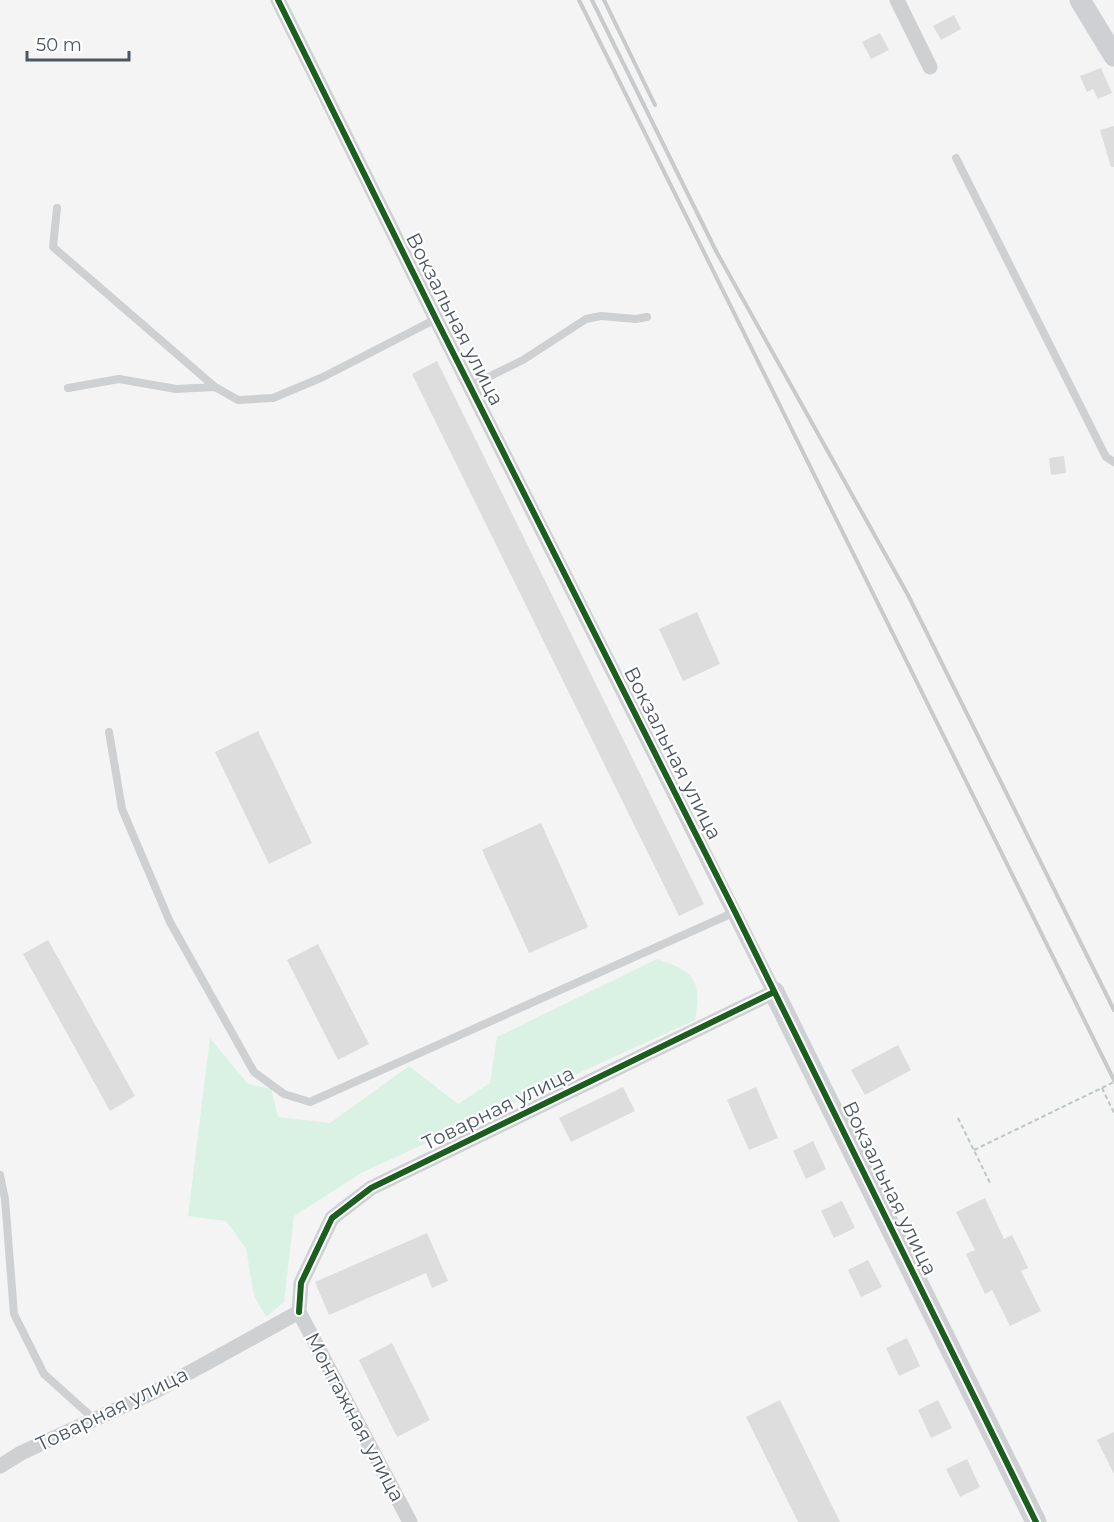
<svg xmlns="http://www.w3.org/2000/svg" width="1114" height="1522" font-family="Montserrat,sans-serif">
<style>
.green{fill:#d9f2e3}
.building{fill:#ddddde}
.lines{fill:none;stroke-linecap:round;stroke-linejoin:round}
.path{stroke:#bcc7c4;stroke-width:2;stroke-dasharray:4.5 3;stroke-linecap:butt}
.lane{stroke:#ced0d2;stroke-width:8}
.street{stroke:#ced0d2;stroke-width:15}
.secondary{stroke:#ced0d4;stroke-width:21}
.rail{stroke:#c9cacc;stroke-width:4}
.cycleway-casing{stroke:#fff;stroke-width:10}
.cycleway{stroke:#1b5e20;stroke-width:6}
.labels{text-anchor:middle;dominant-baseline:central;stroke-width:4.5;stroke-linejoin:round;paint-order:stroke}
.street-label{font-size:20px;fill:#4a5661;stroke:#fff}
</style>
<rect width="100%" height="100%" fill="#f4f4f4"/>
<!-- green -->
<path class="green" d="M 657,959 C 694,971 702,980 695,1020 L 363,1172 L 294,1216 L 284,1302 L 266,1317 L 254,1296 L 246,1248 L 226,1221 L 188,1216 L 210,1038 L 248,1084 L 271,1089 L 278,1117 L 330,1123 L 409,1066 L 458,1104 L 490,1083 L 497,1037 Z"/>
<!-- building -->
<path class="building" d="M 954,15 L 961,29 L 941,40 L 933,26 Z
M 880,33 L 889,50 L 871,59 L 862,42 Z
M 1101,68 L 1112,93 L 1098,99 L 1093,89 L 1087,92 L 1080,76 Z
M 1114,126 L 1114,167 L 1111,167 L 1100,130 Z
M 437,361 L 704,904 L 679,916 L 412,374 Z
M 1064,456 L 1066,473 L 1051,475 L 1049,458 Z
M 697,612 L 720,664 L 683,681 L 659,629 Z
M 258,731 L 312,843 L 269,864 L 215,752 Z
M 541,823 L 588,927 L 529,953 L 482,850 Z
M 48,940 L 135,1096 L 110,1111 L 23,954 Z
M 318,944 L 369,1044 L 338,1060 L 287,960 Z
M 898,1045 L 911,1070 L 865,1095 L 851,1070 Z
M 623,1087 L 635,1111 L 571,1142 L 559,1118 Z
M 756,1087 L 778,1138 L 749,1150 L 727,1100 Z
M 813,1141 L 826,1169 L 806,1179 L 793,1151 Z
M 985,1198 L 1004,1239 L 1012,1235 L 1020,1251 L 1028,1268 L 1021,1271 L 1041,1311 L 1010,1326 L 992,1290 L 985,1294 L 966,1254 L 975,1250 L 956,1212 Z
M 842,1201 L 855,1228 L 834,1238 L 821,1211 Z
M 427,1233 L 448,1281 L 432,1288 L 426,1273 L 329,1315 L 315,1282 Z
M 868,1260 L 882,1287 L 861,1297 L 848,1270 Z
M 907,1338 L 920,1366 L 899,1376 L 886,1348 Z
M 392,1343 L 430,1420 L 397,1437 L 359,1360 Z
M 780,1400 L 840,1522 L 798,1522 L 746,1417 Z
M 938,1400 L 952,1428 L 931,1438 L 918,1410 Z
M 1114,1432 L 1114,1474 L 1097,1440 Z
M 967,1459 L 980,1487 L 960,1497 L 946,1469 Z"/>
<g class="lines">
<!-- path -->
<path class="path" d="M 1102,1088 L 1114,1113
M 958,1118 L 990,1183
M 974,1150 L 1114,1082"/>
<!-- lane -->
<path class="lane" d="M 956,158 L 1106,457 L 1114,462
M 57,208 L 53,247 L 215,387
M 470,386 L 523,360 L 586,319 L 601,316 L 636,319 L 647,317
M 68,388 L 119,379 L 176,389 L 215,387 L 238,400 L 273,398 L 323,377 L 436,319
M 109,732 L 122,809 L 170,922 L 254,1072 L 284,1094 L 310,1102 L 735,912
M 0,1175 L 5,1199 L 14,1314 L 44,1374 L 94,1419"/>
<!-- street -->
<path class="street" d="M 278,0 L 436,319 L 774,992 L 371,1188 L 332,1218 L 301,1283 L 299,1312
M 897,0 L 930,67
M 299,1312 L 410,1522
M 0,1466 L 21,1453 L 154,1392 L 299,1312"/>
<!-- secondary -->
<path class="secondary" d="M 1080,0 L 1114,56
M 774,992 L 1036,1522"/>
<!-- rail -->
<path class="rail" d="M 579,0 L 1114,1080
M 592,0 L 716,251 L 908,595 L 1114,1010
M 604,0 L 655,105"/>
<!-- cycleway casing -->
<g class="cycleway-casing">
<path id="cycleway" d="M 278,0 L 436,319 L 735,912 L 1036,1522
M 299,1312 L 301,1283 L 332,1218 L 371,1188 L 774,992"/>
</g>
<!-- cycleway -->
<use href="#cycleway" class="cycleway"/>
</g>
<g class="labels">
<!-- street labels -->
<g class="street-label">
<text transform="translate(455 319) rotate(63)">Вокзальная улица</text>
<text transform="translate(673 753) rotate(63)">Вокзальная улица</text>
<text transform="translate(498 1108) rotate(-26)">Товарная улица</text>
<text transform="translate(890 1188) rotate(64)">Вокзальная улица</text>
<text transform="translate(112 1409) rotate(-26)">Товарная улица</text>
<text transform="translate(355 1417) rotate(62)">Монтажная улица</text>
</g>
</g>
<!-- scale -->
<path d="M27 51v9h102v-9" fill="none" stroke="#4a5661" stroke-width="3"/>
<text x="36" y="51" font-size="18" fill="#4a5661" stroke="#ffffff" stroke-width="4.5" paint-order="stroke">50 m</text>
</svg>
